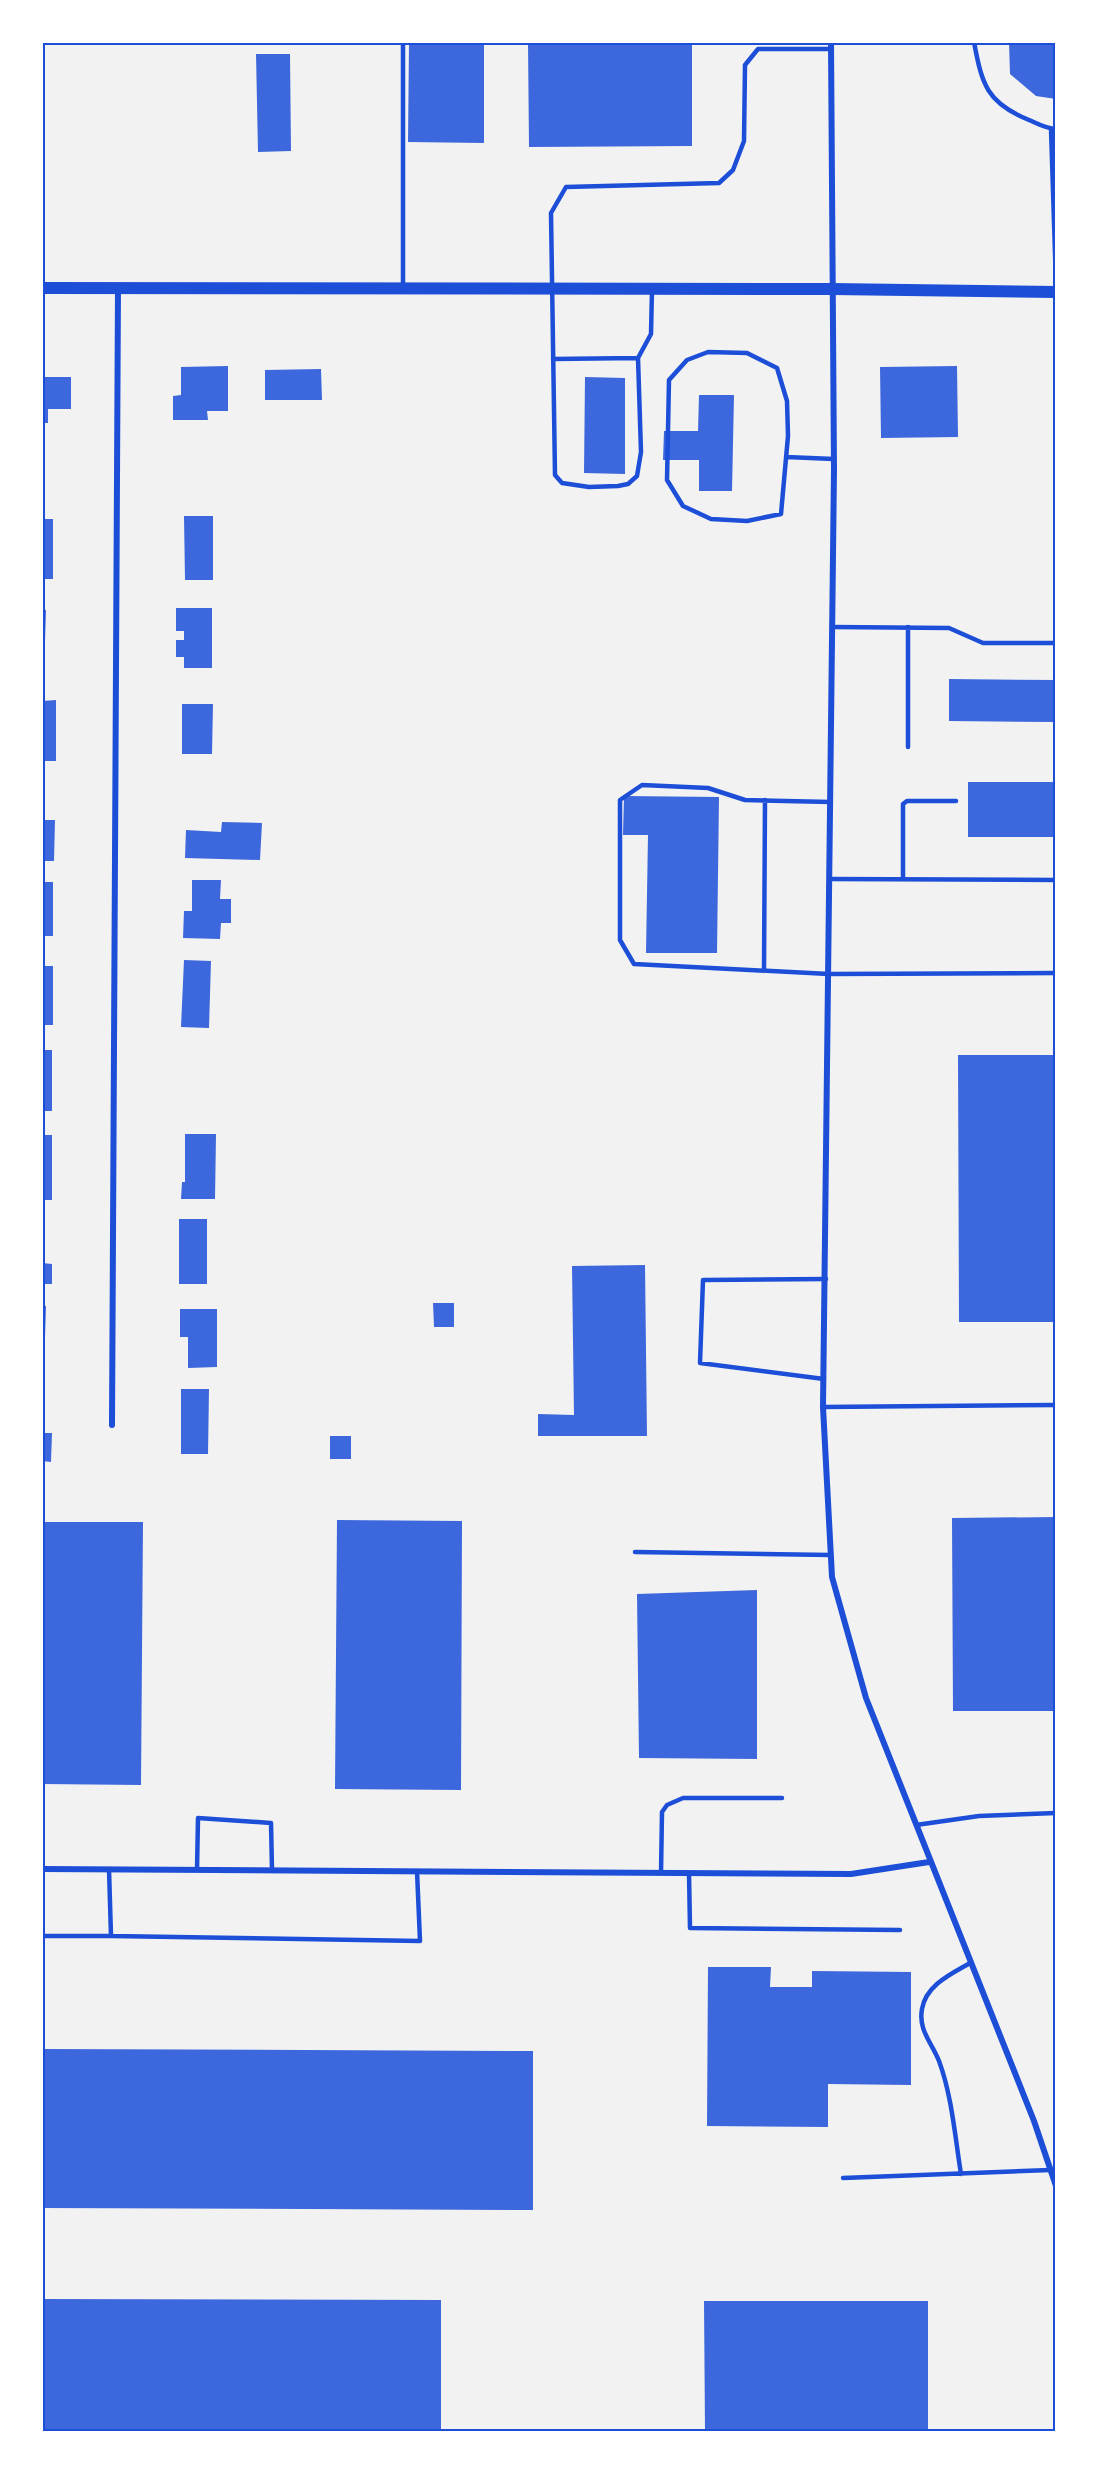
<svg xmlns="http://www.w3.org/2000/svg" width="1098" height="2474" font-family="'Sofia Sans Condensed',sans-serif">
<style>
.building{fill:#3d67dc}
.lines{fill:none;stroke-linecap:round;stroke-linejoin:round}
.service{stroke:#1d4ed8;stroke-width:4.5}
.minor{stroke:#1d4ed8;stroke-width:6}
.secondary{stroke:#1d4ed8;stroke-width:12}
.neatline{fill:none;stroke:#1d4ed8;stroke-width:2}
</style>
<rect width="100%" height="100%" fill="#f2f2f2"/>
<!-- building -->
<path class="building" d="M 409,42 L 484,42 L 484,143 L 408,142 Z
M 528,42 L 692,42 L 692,146 L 529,147 Z
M 1009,42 L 1056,42 L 1056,99 L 1036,96 L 1010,74 Z
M 256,54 L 290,54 L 291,151 L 258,152 Z
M 228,366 L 228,411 L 207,411 L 208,420 L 173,420 L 173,396 L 181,395 L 181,367 Z
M 957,366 L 958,437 L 881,438 L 880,367 Z
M 321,369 L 322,400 L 265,400 L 265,370 Z
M 42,377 L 71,377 L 71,409 L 48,409 L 48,423 L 42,423 Z
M 585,377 L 625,378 L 625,474 L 584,473 Z
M 699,395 L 734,395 L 732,491 L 699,491 L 699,460 L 663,460 L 664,431 L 698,431 Z
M 184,516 L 213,516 L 213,580 L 185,580 Z
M 42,519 L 53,519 L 53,579 L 42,579 Z
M 176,608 L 212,608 L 212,668 L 184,668 L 184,657 L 176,657 L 176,640 L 184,640 L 184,631 L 176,631 Z
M 42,610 L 46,610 L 44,671 L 42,671 Z
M 949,679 L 1056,680 L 1056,722 L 949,721 Z
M 56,700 L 56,761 L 42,761 L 42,701 Z
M 182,704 L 213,704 L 212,754 L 182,754 Z
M 968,782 L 1056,782 L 1056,837 L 968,837 Z
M 624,796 L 719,797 L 717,953 L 646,953 L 648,835 L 623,835 Z
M 42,820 L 55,820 L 54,861 L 42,861 Z
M 222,822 L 262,823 L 260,860 L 185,858 L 186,830 L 221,832 Z
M 192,880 L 221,880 L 220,899 L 231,899 L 231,923 L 221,923 L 220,939 L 183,938 L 184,911 L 192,911 Z
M 42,882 L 53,882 L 53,936 L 42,936 Z
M 184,960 L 211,961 L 209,1028 L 181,1027 Z
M 42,966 L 53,966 L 53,1025 L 42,1025 Z
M 42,1050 L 52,1050 L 52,1111 L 42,1111 Z
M 958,1055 L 1056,1055 L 1056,1322 L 959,1322 Z
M 185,1134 L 216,1134 L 215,1199 L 181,1199 L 182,1182 L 185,1182 Z
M 42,1135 L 52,1135 L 52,1200 L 42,1200 Z
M 179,1219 L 207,1219 L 207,1284 L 179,1284 Z
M 42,1263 L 52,1264 L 52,1284 L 42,1284 Z
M 645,1265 L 647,1436 L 538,1436 L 538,1414 L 574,1415 L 572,1266 Z
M 433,1303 L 454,1303 L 454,1327 L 434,1327 Z
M 42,1306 L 46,1306 L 44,1367 L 42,1367 Z
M 180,1309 L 217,1309 L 217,1367 L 188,1368 L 188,1337 L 180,1337 Z
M 181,1389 L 209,1389 L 208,1454 L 181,1454 Z
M 42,1433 L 52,1433 L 51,1462 L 42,1461 Z
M 330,1436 L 351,1436 L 351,1459 L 330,1459 Z
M 1056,1517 L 1056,1711 L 953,1711 L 952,1518 Z
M 337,1520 L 462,1521 L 461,1790 L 335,1789 Z
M 42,1522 L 143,1522 L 141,1785 L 42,1784 Z
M 757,1590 L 757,1759 L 639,1758 L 637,1594 Z
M 708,1967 L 771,1967 L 770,1987 L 812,1987 L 812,1971 L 911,1972 L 911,2085 L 828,2084 L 828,2127 L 707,2126 Z
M 42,2049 L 533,2051 L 533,2210 L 42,2208 Z
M 42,2299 L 441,2300 L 441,2432 L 42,2432 Z
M 704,2301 L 928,2301 L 928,2432 L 705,2432 Z"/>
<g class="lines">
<!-- service -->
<path class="service" d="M 403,42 L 403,288
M 974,42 C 982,85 987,103 1029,120 C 1038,124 1047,129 1056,129
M 1051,129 L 1056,284
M 652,289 L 651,334 L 638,358 L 641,452 L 637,476 L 628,484 L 618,486 L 589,487 L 562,483 L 555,475 L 551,213 L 566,187 L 719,183 L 733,170 L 744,141 L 745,65 L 758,49 L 831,49
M 708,352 L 747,353 L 777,368 L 787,401 L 788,436 L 781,514 L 747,521 L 711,519 L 683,506 L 667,480 L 669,380 L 687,360 Z
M 553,359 L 638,358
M 786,457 L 834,459
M 832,627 L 949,628 L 983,643 L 1056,643
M 908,627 L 908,747
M 831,802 L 745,800 L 708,788 L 642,785 L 620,800 L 620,940 L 634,964 L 829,974 L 1056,973
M 903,878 L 903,804 L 907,801 L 956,801
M 830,879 L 1056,880
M 764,971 L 765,800
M 824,1379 L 700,1363 L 703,1280 L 826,1279
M 823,1407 L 1056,1405
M 635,1552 L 831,1555
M 916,1825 L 979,1816 L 1056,1813
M 197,1870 L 198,1818 L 271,1823 L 272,1870
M 661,1873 L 662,1812 L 667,1805 L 683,1798 L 782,1798
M 689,1873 L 690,1928 L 900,1930
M 42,1936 L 111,1936 L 109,1869
M 111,1936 L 420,1941 L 417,1871
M 961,2174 C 955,2137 952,2096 939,2061 C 932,2043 918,2030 922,2009 C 926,1985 951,1974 970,1963
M 843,2178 L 1050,2170"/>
<!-- minor -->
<path class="minor" d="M 831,42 L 834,469 L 823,1407 L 832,1577 L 866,1698 L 1034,2121 L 1056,2186
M 112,1425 L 118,288
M 42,1869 L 851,1874 L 929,1862"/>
<!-- secondary -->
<path class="secondary" d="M 42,288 L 832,289 L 1056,292"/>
</g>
<!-- border -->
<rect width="1098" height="2474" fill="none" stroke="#ffffff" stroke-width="87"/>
<rect x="44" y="44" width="1010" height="2386" class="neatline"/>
</svg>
